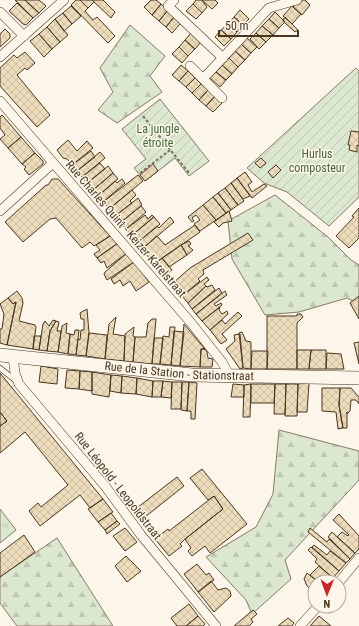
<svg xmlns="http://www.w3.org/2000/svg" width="359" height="626" font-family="'Roboto Condensed',sans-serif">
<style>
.forest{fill:url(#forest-firs);stroke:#887966}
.park{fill:url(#park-tufts);stroke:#887966}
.garden{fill:url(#garden-furrows);stroke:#887966}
.building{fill:url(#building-cross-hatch);stroke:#4a3520}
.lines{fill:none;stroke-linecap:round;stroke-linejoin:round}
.lane-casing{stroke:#4a3520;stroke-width:6}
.street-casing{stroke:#4a3520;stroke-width:10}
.secondary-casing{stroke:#4a3520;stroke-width:14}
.path{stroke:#7f6f5c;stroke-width:2;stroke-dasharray:3 2;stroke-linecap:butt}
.lane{stroke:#fbf6e9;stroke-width:4.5}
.street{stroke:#fbf6e9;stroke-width:9}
.secondary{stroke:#fbf6e9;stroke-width:13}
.labels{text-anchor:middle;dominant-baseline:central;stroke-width:3;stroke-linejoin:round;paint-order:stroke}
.park-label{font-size:12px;fill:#436837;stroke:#fbf6e9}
.street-label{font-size:12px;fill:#4a3520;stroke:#fbf6e9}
</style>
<defs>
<pattern id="forest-firs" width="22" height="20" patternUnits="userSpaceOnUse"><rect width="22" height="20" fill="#dce7d0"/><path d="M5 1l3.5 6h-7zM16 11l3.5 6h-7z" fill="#bec7b2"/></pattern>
<pattern id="park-tufts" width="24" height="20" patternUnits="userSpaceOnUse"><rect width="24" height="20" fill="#dce7d0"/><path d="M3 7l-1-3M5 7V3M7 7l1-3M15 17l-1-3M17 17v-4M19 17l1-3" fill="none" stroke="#bec7b2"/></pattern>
<pattern id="garden-furrows" width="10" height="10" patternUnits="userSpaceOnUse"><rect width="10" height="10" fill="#dce7d0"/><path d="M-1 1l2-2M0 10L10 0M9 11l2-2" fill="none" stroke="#bec7b2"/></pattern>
<pattern id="building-cross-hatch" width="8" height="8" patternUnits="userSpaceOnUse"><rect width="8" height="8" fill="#ecdcbc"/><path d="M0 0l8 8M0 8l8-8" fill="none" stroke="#ccbda1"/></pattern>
</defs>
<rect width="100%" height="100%" fill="#fbf6e9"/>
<!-- forest -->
<path class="forest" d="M 130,25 L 165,56 L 150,76 L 162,92 L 117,123 L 98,110 L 113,92 L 100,68 Z
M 275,195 L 328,237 L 351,260 L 359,265 L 359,304 L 347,298 L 299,312 L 265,315 L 232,259 L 228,221 Z
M 279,430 L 359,451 L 359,480 L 285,560 L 291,579 L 252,614 L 246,600 L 206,557 L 256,527 L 273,494 Z
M 57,538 L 113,626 L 17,626 L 0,603 L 0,577 Z"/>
<!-- park -->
<path class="park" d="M 0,509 L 16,530 L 0,543 Z"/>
<!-- garden -->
<path class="garden" d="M 356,68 L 359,71 L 359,197 L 329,226 L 287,192 L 264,183 L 247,168 Z
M 160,99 L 209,161 L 189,176 L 175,158 L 145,181 L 134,168 L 146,159 L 122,129 Z"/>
<!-- building -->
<path class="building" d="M 15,0 L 25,0 L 39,13 L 33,18 Z
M 25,0 L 39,0 L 46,6 L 39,13 Z
M 76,0 L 80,0 L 88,8 L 85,11 L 93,20 L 97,17 L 115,36 L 108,43 L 71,5 Z
M 80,0 L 92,0 L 94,2 L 88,8 Z
M 92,0 L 103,0 L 115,12 L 111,18 Z
M 151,0 L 156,0 L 161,4 L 152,15 L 144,7 Z
M 196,0 L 202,0 L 207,7 L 202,13 L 193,4 Z
M 202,0 L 215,0 L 218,3 L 212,9 Z
M 300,0 L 305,0 L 310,5 L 302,15 L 293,7 Z
M 17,3 L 33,18 L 26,25 L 23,24 L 9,11 Z
M 161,4 L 168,10 L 159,21 L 152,15 Z
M 193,4 L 202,13 L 196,19 L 186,11 Z
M 71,6 L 81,16 L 72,24 L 63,13 Z
M 292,6 L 301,14 L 292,24 L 283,16 Z
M 168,10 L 174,17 L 166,27 L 159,21 Z
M 240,10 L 249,19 L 243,25 L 234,17 Z
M 275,12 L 285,22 L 279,28 L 269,19 Z
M 63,13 L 72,24 L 64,31 L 55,19 Z
M 174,17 L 181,23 L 172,33 L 166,27 Z
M 234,17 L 243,25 L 237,32 L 228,24 Z
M 285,17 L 298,30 L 295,32 L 284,22 L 283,20 Z
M 55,19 L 68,35 L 60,42 L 47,27 Z
M 269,19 L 279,28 L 273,35 L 262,26 Z
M 228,24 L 237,32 L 231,39 L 221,30 Z
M 262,26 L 273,35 L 266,42 L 256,33 Z
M 47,27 L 60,42 L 52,49 L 39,34 Z
M 5,29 L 10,34 L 10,38 L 0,47 L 0,34 Z
M 221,30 L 231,39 L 224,46 L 215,37 Z
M 191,33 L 201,42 L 195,49 L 185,40 Z
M 256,33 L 266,42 L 259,49 L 250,39 Z
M 39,34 L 52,49 L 44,57 L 30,41 Z
M 247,38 L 257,47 L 251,53 L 241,44 Z
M 185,40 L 195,49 L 188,56 L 179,47 Z
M 241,44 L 251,53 L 245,60 L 235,51 Z
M 179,47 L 188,56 L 182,63 L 172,54 Z
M 235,51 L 245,60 L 238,67 L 229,58 Z
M 25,52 L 35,63 L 27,70 L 25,68 L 17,75 L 50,115 L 37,127 L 0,86 L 0,68 L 14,55 L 17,58 Z
M 229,58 L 238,67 L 232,74 L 222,65 Z
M 181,65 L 188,71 L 179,81 L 172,75 Z
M 222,65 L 232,74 L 226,80 L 216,72 Z
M 188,71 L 195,78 L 186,87 L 179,81 Z
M 216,72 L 226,80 L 220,87 L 210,78 Z
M 195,78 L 201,84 L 192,93 L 186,87 Z
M 201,84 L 208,90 L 199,100 L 192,93 Z
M 208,90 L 215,96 L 206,106 L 199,100 Z
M 215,96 L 222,103 L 213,112 L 206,106 Z
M 2,115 L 21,137 L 8,148 L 0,139 L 5,135 L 0,128 L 0,117 Z
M 351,131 L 359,132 L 359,146 L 357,145 L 357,152 L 349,150 L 350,145 L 348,145 Z
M 21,137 L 35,153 L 22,164 L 8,148 Z
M 68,140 L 77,151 L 87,141 L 93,148 L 72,165 L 67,159 L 63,158 L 57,150 Z
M 91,151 L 95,157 L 77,171 L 72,165 Z
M 100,152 L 105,158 L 82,177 L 77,171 Z
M 35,153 L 43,161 L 43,164 L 29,175 L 24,169 L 26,167 L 22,164 Z
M 261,158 L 266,163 L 260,168 L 255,163 Z
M 100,163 L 105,169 L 87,183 L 82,177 Z
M 153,164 L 158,171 L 145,181 L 140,175 Z
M 276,165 L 281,170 L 273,178 L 268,172 Z
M 108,166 L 113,173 L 93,190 L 87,183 Z
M 245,172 L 252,182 L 248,185 L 252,192 L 264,184 L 267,186 L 252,198 L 237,178 Z
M 113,173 L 118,179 L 98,196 L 93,190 Z
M 138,175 L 143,181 L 109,209 L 103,202 Z
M 237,178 L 250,196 L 243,199 L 231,183 Z
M 52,179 L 58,179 L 110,236 L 94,246 L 90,242 L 82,248 L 56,218 L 50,219 L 23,242 L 5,222 L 46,185 L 48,185 Z
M 122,179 L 125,183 L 103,202 L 98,196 L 115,181 L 117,183 Z
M 231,183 L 244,201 L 238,205 L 225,188 Z
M 225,188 L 238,205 L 231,210 L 218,193 Z
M 132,190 L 136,195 L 130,201 L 132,203 L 115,216 L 109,209 Z
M 218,193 L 231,210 L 226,213 L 213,197 Z
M 213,197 L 226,213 L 216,220 L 203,205 Z
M 138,198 L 142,205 L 120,223 L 115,216 Z
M 203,205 L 216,220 L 200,231 L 194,224 L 200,220 L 196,215 L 192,218 L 194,221 L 192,222 L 188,217 Z
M 141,206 L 146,212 L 126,229 L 120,223 Z
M 359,208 L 359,238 L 349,248 L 336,236 L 354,217 L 352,216 Z
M 229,211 L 232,221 L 223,223 L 219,227 L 214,222 Z
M 145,215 L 148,219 L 152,215 L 154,217 L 131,236 L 126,229 Z
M 154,217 L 160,224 L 137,243 L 131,236 Z
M 170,217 L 174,222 L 142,249 L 137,243 L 157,226 L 159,228 Z
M 195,225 L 200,232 L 154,264 L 142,249 L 157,236 L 165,245 Z
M 248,233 L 253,240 L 203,270 L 204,274 L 198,279 L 200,281 L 182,296 L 172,284 L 190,268 Z
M 110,236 L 118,243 L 97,258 L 94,254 L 100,250 L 96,245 Z
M 189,241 L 191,244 L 188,246 L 193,250 L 187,255 L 181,245 Z
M 118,243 L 127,253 L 107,268 L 104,261 L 101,263 L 97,258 Z
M 181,245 L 187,255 L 169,267 L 162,258 Z
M 127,253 L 134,262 L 107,280 L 104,274 L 105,272 Z
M 162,258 L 172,270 L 165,276 L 154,264 Z
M 134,262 L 149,282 L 136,291 L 130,281 L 123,286 L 120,280 L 114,284 L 111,279 Z
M 207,277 L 209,280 L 204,284 L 206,286 L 188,303 L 182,296 Z
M 212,285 L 215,290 L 192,309 L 188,303 L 206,286 L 207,287 Z
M 219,288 L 222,293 L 196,314 L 192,309 Z
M 17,291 L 22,298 L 23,303 L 19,321 L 35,325 L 36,327 L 33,349 L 7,345 L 16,302 L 13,304 L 8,298 Z
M 225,291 L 227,295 L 214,304 L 216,306 L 221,303 L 222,305 L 202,321 L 196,314 Z
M 359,296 L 359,319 L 350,303 Z
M 8,298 L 13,304 L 16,302 L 7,345 L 0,343 L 0,329 L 2,329 L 4,314 L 0,304 Z
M 220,307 L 219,310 L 222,314 L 227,311 L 228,314 L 210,330 L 202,321 Z
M 87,309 L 89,333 L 86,356 L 76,355 L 78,339 L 80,340 L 81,330 L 84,330 L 84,319 L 81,319 L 80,313 Z
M 238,312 L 242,316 L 222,334 L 227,340 L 221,344 L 210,330 L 222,320 L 225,324 Z
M 297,314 L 301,314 L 303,317 L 297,323 L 297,369 L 267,369 L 267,316 L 297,316 Z
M 116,317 L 113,334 L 125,336 L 124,361 L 105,359 L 109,324 Z
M 152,319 L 156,319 L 152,364 L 133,362 L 135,337 L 146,337 L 148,323 Z
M 53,320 L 56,321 L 50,331 L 47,351 L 39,350 L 43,324 L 45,321 L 49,326 Z
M 56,321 L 59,322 L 57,331 L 61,331 L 58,352 L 47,351 L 50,331 Z
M 67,323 L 66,333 L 70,334 L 68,354 L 58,352 L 62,326 Z
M 184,324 L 205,349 L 201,349 L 200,367 L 180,366 Z
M 134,327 L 133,336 L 135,337 L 133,362 L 124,361 L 125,334 Z
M 170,327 L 175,327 L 171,365 L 160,364 L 163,336 L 169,337 Z
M 75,330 L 79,330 L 76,355 L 68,354 L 70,334 L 74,335 Z
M 174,331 L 184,332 L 180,366 L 171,365 Z
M 242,332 L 246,341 L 251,342 L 251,369 L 243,368 L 239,333 Z
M 89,333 L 107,335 L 105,359 L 86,356 Z
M 240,334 L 243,368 L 240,369 L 226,349 L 235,341 L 234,335 Z
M 34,336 L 41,336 L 39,350 L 33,349 Z
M 154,338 L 163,338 L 160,364 L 152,364 Z
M 359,342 L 359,364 L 354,343 Z
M 201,349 L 205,349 L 207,352 L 208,358 L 213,359 L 212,367 L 200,367 Z
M 297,350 L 311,350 L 309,369 L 297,369 Z
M 311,350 L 326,350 L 326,369 L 309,369 Z
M 252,351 L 268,351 L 267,369 L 251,369 Z
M 327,353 L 341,354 L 344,369 L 326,369 Z
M 41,366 L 58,369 L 57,384 L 39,382 Z
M 67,370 L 80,371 L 79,389 L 65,388 Z
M 80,371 L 92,372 L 92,391 L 79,389 Z
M 92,372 L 111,375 L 109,397 L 92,394 Z
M 0,373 L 58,444 L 103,499 L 90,508 L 80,495 L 40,526 L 29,511 L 38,503 L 41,507 L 68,485 L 25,432 L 0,453 L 0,426 L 7,421 L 0,412 Z
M 111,375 L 122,376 L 121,393 L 110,391 Z
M 122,376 L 137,378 L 136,394 L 121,393 Z
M 137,378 L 153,381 L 152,397 L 136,394 Z
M 153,381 L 163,381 L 161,397 L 152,397 Z
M 163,381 L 172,382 L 171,398 L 161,397 Z
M 172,382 L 182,382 L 181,409 L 171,409 Z
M 182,382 L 189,382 L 187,411 L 181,410 Z
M 189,382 L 197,383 L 195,419 L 191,419 L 191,411 L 187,411 Z
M 309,383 L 307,412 L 297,412 L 298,384 Z
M 233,384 L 244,385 L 244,397 L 231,397 Z
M 251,384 L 275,384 L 274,403 L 251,403 Z
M 251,384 L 250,417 L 243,417 L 244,385 Z
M 275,384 L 286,384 L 285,414 L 274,414 Z
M 286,384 L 298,384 L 297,416 L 285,416 Z
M 322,388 L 340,388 L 339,405 L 343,428 L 338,429 L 336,412 L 322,411 Z
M 340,388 L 351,388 L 359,397 L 359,404 L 356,400 L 351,400 L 350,411 L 347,414 L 347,412 L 347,428 L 343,428 L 339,405 Z
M 0,412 L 7,421 L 0,426 Z
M 202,469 L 247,524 L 210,553 L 205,546 L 192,556 L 188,551 L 191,548 L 185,539 L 223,509 L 214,496 L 208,500 L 190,478 Z
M 177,477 L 184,486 L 145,517 L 141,512 L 137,516 L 133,511 Z
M 214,496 L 223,509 L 185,539 L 180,544 L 182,546 L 169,556 L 155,539 L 168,529 L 169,531 Z
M 103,499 L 113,512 L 98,522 L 88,509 Z
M 111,513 L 117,521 L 105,530 L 98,522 Z
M 339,514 L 359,536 L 359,549 L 355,553 L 337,537 L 342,532 L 348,536 L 349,535 L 333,520 Z
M 117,521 L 120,524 L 107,534 L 105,530 Z
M 125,528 L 137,542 L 125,551 L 113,536 Z
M 310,528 L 327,542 L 329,539 L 350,559 L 346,563 L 308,532 Z
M 332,532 L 355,553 L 350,559 L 328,537 Z
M 24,535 L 35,552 L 0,577 L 0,553 Z
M 314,545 L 327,555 L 330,551 L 346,563 L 339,571 L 312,547 Z
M 311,547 L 339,571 L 333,578 L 315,562 L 317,559 L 308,550 Z
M 126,556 L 141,571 L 127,582 L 115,566 Z
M 197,564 L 206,575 L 209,573 L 214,580 L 198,592 L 184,574 Z
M 319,566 L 333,578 L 330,582 L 318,582 L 310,575 Z
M 307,573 L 318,582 L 315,582 L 315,594 L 307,586 L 304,579 Z
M 211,581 L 218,590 L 226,588 L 230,591 L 231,596 L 214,612 L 198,592 Z
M 189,604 L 198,616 L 186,626 L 177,626 L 171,618 Z
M 253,610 L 257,614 L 251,619 L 253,622 L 249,626 L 234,626 Z
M 198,616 L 205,624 L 203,626 L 186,626 Z
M 319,616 L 331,626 L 310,626 Z
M 288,618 L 294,623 L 292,626 L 278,626 Z"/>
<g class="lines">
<!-- lane casing -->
<g class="lane-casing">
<path id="lane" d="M 0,368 L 16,381"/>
</g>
<!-- street casing -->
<g class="street-casing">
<path id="street" d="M 174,0 L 168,6 L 223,58
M 0,12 L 24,36
M 0,57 L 64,0
M 190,66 L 222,98
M 203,79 L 269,8 L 297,0
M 0,101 L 192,324 L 222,362 L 229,375
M 0,211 L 53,163
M 13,357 L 15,373 L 19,384 L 105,486 L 141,535 L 216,626
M 339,582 L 359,558
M 300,626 L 318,606"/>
</g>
<!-- secondary casing -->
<g class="secondary-casing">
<g id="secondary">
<path id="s1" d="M 0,355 L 192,375 L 359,378"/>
</g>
</g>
<!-- path -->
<path class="path" d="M 143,116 L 189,173
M 140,173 L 170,150"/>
<!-- lane -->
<use href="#lane" class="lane"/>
<!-- street -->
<use href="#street" class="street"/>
<!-- secondary -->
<use href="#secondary" class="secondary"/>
</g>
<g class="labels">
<!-- park labels -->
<g class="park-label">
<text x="158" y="129">La jungle<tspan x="158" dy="14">étroite</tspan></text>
<text x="317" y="154">Hurlus<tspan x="317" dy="14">composteur</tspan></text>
</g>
<!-- street labels -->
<g class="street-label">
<text transform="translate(126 229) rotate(49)">Rue Charles Quint - Keizer Karelstraat</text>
<text stroke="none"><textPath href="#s1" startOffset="180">Rue de la Station - Stationstraat</textPath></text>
<text transform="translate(118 486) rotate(52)">Rue Léopold - Leopoldstraat</text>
</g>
</g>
<!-- north arrow -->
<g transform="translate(327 594) rotate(181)"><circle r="19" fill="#fbf6e9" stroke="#b4a999"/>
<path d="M0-3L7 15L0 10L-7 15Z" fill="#c62828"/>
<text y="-6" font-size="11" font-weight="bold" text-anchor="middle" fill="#4a3520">N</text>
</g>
<!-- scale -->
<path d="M219 30v6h79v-6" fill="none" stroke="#4a3520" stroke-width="2"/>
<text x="225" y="30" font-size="12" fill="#4a3520" stroke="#fbf6e9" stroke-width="3" paint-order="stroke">50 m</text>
</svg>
